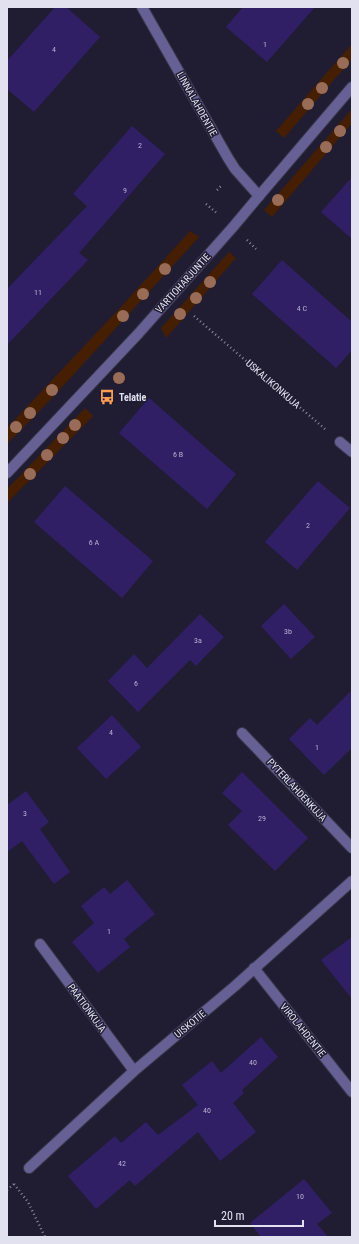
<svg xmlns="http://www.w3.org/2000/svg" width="359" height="1244" font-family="'Roboto Condensed',sans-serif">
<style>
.green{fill:#451f00}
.building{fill:#311f66}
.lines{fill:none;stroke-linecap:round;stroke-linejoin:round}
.minor-casing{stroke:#3b384d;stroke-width:12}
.tertiary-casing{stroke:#3b384d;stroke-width:12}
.path{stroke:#8a889a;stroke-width:2.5;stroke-dasharray:1 3;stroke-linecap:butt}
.minor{stroke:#676094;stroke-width:10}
.tertiary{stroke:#676094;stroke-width:10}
.tree{fill:#986c56}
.labels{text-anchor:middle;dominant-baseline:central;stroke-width:3;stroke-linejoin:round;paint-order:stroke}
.number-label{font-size:8px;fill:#b6b0ce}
.street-label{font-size:10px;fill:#e2e1f0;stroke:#201d33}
.poi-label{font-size:10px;font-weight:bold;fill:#e2e1f0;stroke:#201d33;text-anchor:start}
</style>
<rect width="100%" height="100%" fill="#201d33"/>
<!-- green -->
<path class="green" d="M 352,44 L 352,59 L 284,138 L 276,131 Z
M 352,109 L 352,123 L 272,217 L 264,210 Z
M 190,231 L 199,237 L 53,397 L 7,444 L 7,428 L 118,310 Z
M 229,252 L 236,258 L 166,338 L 161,328 Z
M 85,408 L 93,416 L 7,503 L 7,489 Z"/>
<!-- building -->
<path class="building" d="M 55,7 L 66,7 L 100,37 L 34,112 L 7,89 L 7,61 Z
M 243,7 L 315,7 L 267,62 L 226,27 Z
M 132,126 L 165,154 L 79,253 L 88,260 L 7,345 L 7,289 L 87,206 L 73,194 Z
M 352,177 L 352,239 L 321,212 Z
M 282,260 L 352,322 L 352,350 L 336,368 L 252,294 Z
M 149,398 L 236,474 L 207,509 L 119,433 Z
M 318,481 L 350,508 L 297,570 L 265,542 Z
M 65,486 L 153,561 L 122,598 L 34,522 Z
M 284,604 L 315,637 L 291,659 L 261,626 Z
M 200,614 L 224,637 L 196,666 L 190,660 L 138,712 L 108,681 L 134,654 L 147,668 Z
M 352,690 L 352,748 L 324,775 L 289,739 L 310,718 L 317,725 Z
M 112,715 L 141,747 L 106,779 L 77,748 Z
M 242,772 L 308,838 L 275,871 L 228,825 L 242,811 L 222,793 Z
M 26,791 L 49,822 L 40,829 L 70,872 L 54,884 L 22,841 L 7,852 L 7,805 Z
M 127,880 L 155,914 L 124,939 L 130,947 L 98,973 L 72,942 L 94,923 L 81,906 L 104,887 L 110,894 Z
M 352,937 L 352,999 L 321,960 Z
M 261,1037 L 278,1057 L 242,1090 L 244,1093 L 233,1103 L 256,1132 L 220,1161 L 198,1132 L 135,1186 L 130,1180 L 96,1209 L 68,1176 L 115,1136 L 121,1143 L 146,1122 L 158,1135 L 198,1105 L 182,1085 L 212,1061 L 221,1073 Z
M 304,1179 L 332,1213 L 317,1224 L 328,1237 L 261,1237 L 250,1223 Z"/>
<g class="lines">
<!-- minor casing -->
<g class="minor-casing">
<path id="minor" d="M 142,7 L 228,158 L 235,169 L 259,196
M 340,442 L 352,452
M 242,733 L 352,848
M 40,944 L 134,1071
M 254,968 L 352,1092
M 29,1168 L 134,1071 L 235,986 L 352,881"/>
</g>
<!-- tertiary casing -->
<g class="tertiary-casing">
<path id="tertiary" d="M 7,473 L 138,334 L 233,227 L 259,196 L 352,87"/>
</g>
<!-- path -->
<path class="path" d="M 217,190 L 222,185
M 206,204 L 218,214
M 247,240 L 256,249
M 194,316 L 325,429
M 14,1184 L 28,1202 L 45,1237
M 7,1190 L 14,1184"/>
<!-- minor -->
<use href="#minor" class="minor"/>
<!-- tertiary -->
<use href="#tertiary" class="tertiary"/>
</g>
<!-- trees -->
<g class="tree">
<circle cx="343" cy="63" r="6"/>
<circle cx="322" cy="88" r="6"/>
<circle cx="308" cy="104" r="6"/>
<circle cx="340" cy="131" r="6"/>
<circle cx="326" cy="147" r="6"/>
<circle cx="278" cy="200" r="6"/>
<circle cx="165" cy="269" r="6"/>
<circle cx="210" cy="282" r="6"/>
<circle cx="143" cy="294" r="6"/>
<circle cx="196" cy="298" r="6"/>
<circle cx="180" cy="314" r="6"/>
<circle cx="123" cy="316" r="6"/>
<circle cx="119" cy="378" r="6"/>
<circle cx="52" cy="390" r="6"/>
<circle cx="30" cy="413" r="6"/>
<circle cx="75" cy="425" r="6"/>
<circle cx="16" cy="427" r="6"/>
<circle cx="63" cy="438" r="6"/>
<circle cx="47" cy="455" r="6"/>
<circle cx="30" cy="474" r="6"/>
</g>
<!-- icons -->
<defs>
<g id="bus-bare" transform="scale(1.2)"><path d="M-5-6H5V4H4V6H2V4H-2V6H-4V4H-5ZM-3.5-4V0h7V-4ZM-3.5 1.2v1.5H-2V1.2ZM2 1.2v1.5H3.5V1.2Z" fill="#fc9d54" stroke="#201d33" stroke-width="2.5" paint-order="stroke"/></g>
</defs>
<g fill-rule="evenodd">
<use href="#bus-bare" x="107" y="397"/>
</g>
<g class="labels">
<!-- number labels -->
<g class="number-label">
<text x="265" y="44">1</text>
<text x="54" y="49">4</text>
<text x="140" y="145">2</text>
<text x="125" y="190">9</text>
<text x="38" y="292">11</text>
<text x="302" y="308">4 C</text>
<text x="178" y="454">6 B</text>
<text x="308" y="525">2</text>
<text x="94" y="542">6 A</text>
<text x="288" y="631">3b</text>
<text x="198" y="640">3a</text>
<text x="136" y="683">6</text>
<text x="111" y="732">4</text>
<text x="317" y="747">1</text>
<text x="25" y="813">3</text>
<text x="262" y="818">29</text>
<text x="109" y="931">1</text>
<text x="253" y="1062">40</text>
<text x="207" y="1110">40</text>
<text x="122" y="1163">42</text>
<text x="300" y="1196">10</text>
</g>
<!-- street labels -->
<g class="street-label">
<text transform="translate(197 104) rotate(61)">LINNALAHDENTIE</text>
<text transform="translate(183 283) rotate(-48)">VARTIOHARJUNTIE</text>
<text transform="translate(273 384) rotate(41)">USKALIKONKUJA</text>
<text transform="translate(297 790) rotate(47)">PYTERLAHDENKUJA</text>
<text transform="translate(87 1008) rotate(54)">PAATIONKUJA</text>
<text transform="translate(190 1024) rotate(-40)">UISKOTIE</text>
<text transform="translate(303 1030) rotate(51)">VIROLAHDENTIE</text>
</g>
<!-- poi labels -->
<g class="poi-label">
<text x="119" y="397">Telatie</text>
</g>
</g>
<!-- border -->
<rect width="359" height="1244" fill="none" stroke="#e2e1f0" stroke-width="16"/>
<!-- scale -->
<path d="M215 1220v6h88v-6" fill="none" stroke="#e2e1f0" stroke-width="2"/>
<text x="221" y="1220" font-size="12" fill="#e2e1f0" stroke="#201d33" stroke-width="3" paint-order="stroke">20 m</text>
</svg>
